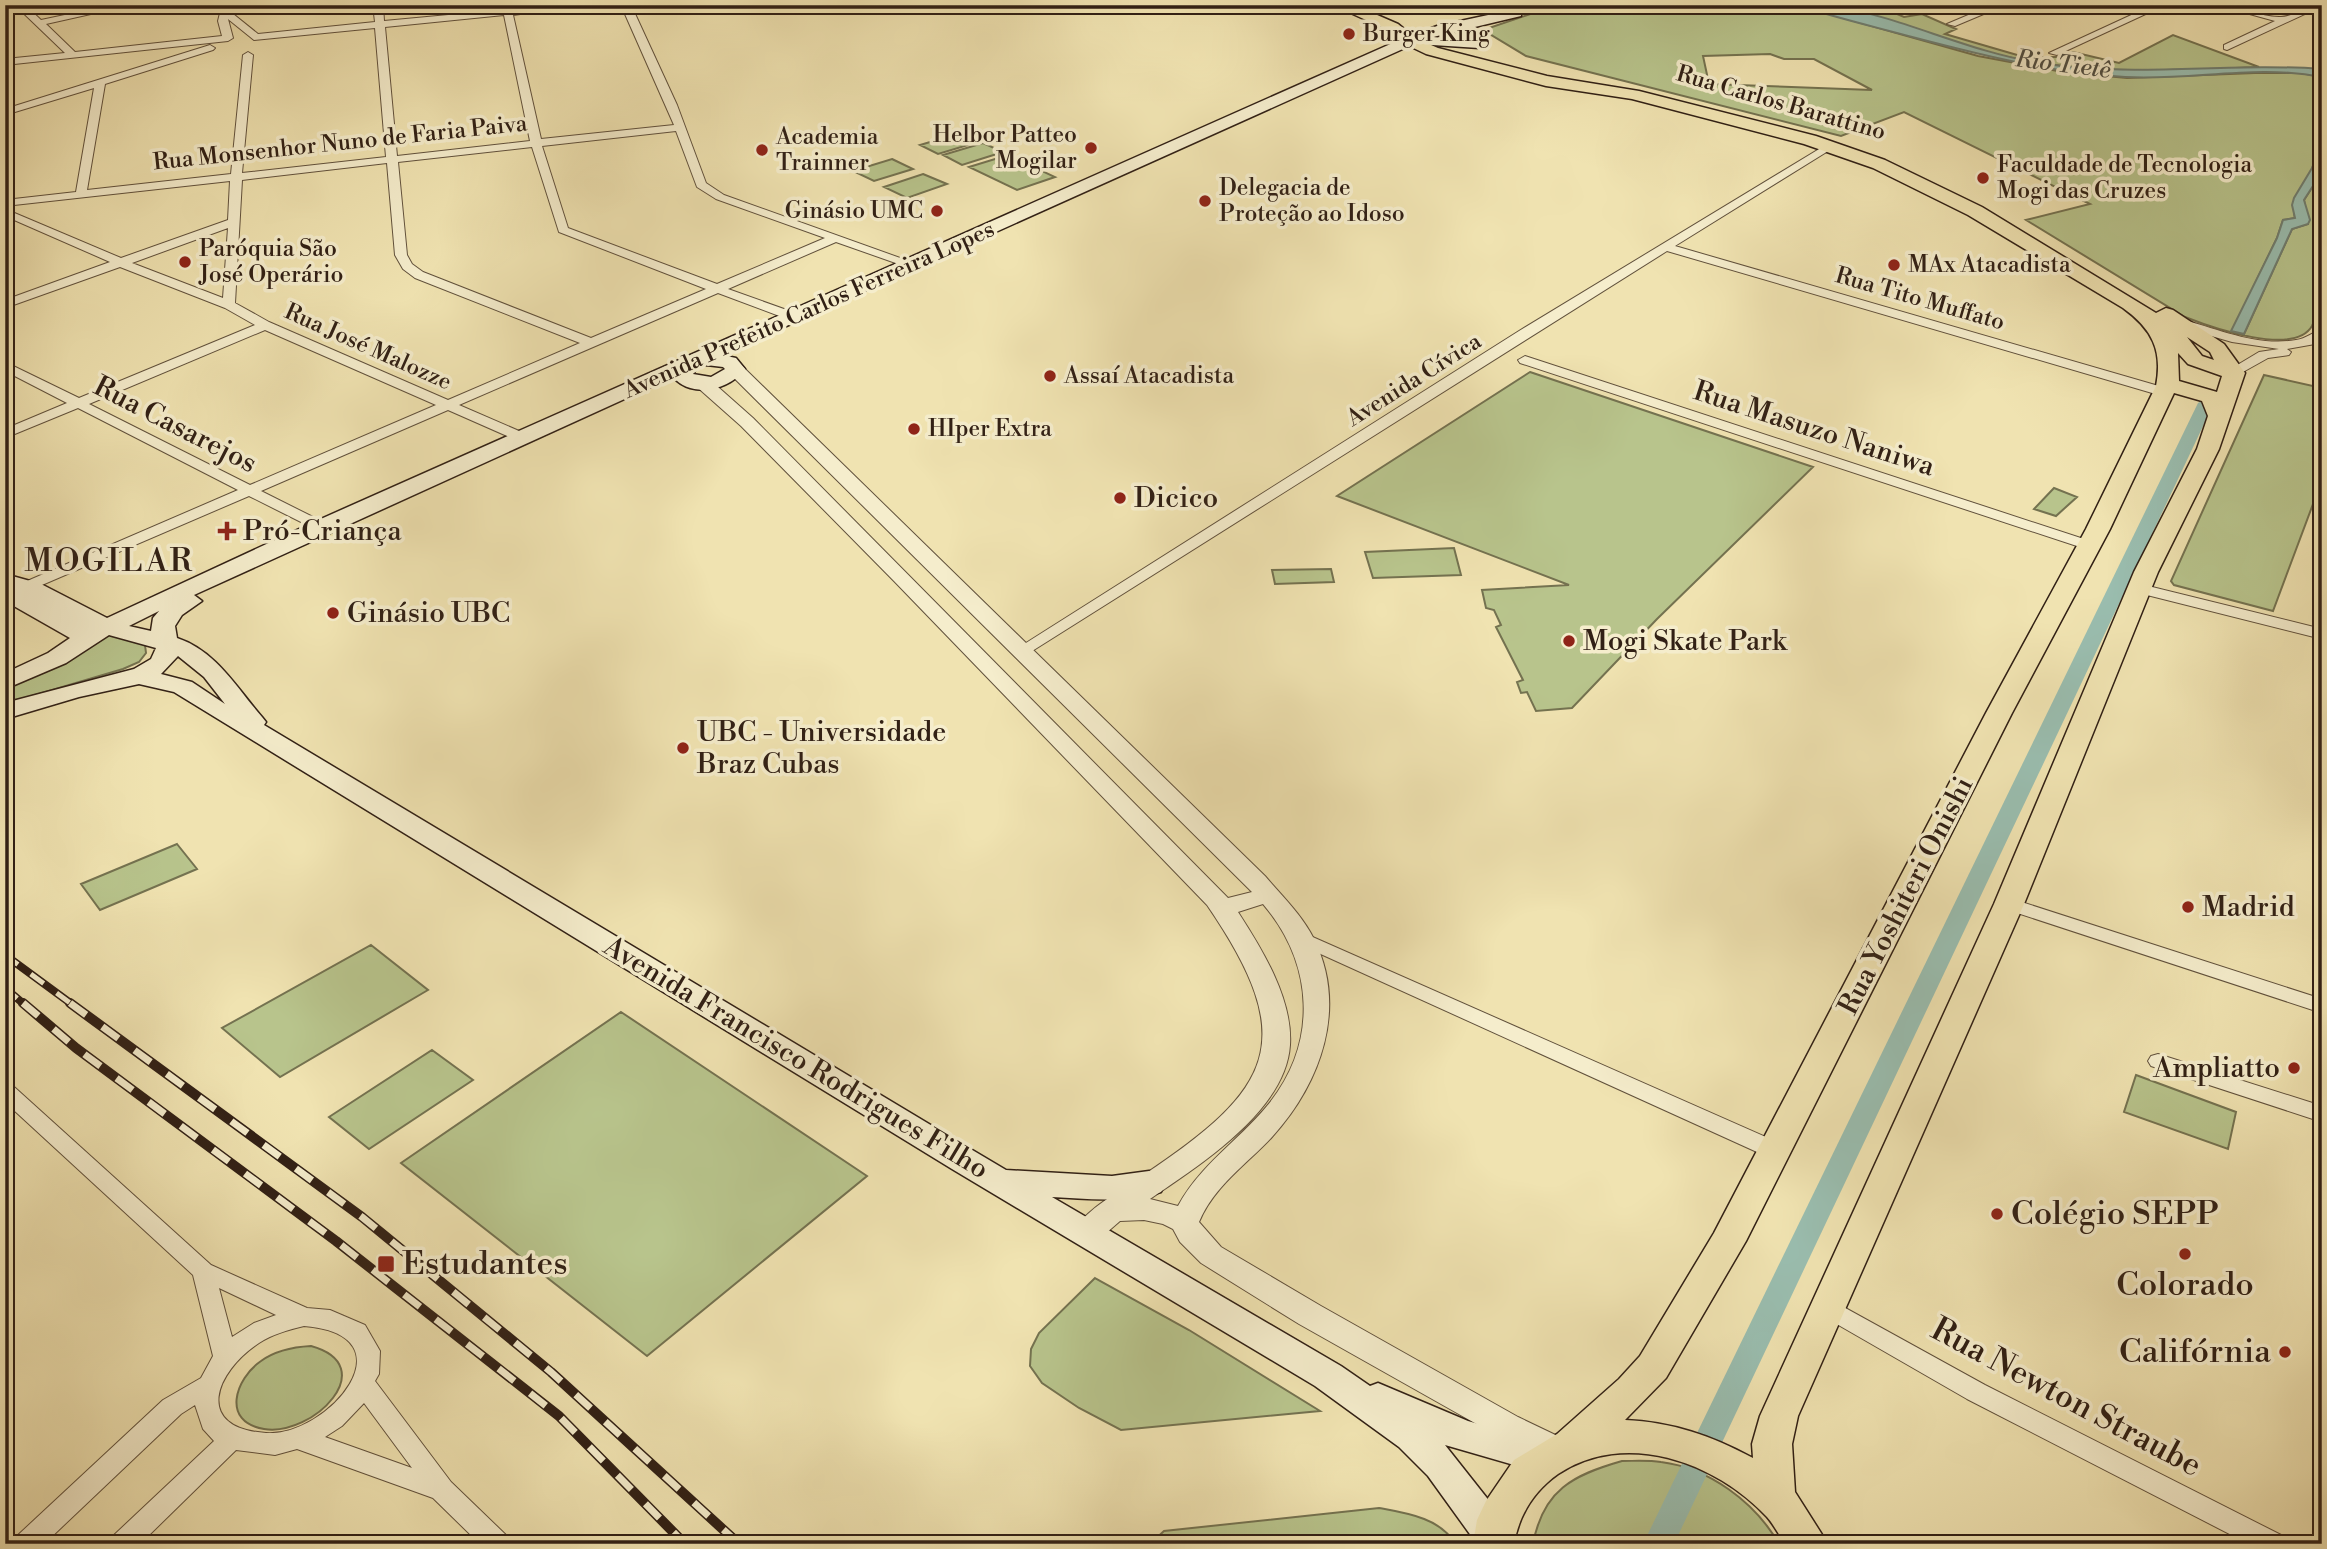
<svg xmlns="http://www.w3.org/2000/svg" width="2327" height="1549" font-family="'Libre Bodoni',serif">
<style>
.green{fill:#b8c48c;stroke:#747250;stroke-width:2;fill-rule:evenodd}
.water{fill:#9abeb0;stroke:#707f72;stroke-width:2}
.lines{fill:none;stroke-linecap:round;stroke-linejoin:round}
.canal{fill:#9abeb0;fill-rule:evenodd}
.minor-casing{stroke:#61513c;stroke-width:2}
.tertiary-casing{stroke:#61513c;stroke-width:2}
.secondary-casing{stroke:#312015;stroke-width:3}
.primary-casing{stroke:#312015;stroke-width:3}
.minor{fill:#f5edcc;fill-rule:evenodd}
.tertiary{fill:#f5edcc;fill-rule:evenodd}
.secondary{fill:#f5edcc;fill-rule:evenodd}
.primary{fill:#f0e3b1;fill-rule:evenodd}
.rail-far1-casing{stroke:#312015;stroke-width:8}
.rail-casing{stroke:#312015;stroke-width:10}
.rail-far1{stroke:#f5edcc;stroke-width:5;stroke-dasharray:16;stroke-linecap:butt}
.rail{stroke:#f5edcc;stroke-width:7;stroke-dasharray:20;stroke-linecap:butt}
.poi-dot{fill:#8f2418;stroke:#f5edcc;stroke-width:2.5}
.labels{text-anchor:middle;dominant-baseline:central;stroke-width:7;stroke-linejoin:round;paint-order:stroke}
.far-poi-label{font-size:23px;fill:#312015;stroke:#f5edcc;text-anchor:start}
.far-street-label{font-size:23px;fill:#312015;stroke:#f5edcc}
.far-water-label{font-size:24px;font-style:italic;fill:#504f44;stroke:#f5edcc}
.street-label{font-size:28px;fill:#312015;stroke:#f5edcc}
.poi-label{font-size:28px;fill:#312015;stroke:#f5edcc;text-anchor:start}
.quarter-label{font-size:32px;letter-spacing:2px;fill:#312015;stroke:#f5edcc}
.near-poi-label{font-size:33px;fill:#312015;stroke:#f5edcc;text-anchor:start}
.near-street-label{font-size:33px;fill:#312015;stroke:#f5edcc}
</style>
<rect width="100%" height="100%" fill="#f0e3b1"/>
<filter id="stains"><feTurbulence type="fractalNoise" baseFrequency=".00286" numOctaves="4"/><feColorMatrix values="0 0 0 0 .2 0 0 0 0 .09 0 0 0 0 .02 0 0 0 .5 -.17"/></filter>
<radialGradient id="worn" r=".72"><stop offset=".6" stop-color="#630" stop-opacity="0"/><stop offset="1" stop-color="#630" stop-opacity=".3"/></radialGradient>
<!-- green -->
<path class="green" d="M 1557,5 L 1797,5 L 1978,56 L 2063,72 L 2127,78 L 2255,73 L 2301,73 L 2322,77 C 2322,108 2326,140 2312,169 C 2303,187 2290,197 2295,218 L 2283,220 L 2277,238 L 2232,331 L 2244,334 L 2292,229 L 2308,224 L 2304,200 L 2322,172 C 2322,211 2327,295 2312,326 C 2294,357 2210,327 2185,317 L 2026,220 L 2090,204 L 1904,112 L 1841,136 L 1526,56 L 1483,30 ZM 1770,54 L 1784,59 L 1814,59 L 1872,90 L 1709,84 L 1703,56 Z
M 1834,5 L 1852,8 L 1876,5 L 1904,17 L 1922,14 L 1956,29 L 1945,34 L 2024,57 L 2059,57 L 2073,52 L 2119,63 L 2173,35 L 2259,67 C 2186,70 2112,74 2040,63 C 1972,53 1900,24 1834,5 Z
M 960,133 L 978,142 L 938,154 L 920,145 Z
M 983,143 L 1003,152 L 962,165 L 943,155 Z
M 1008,155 L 1055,177 L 1017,190 L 969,167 Z
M 892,159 L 913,169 L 874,181 L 853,171 Z
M 923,174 L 947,184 L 907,198 L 884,187 Z
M 1530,372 L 1813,467 L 1657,619 L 1572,708 L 1536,711 L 1527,692 L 1521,693 L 1517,682 L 1523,680 L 1496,627 L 1501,625 L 1494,610 L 1486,608 L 1482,590 L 1569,585 L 1337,496 Z
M 2264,375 L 2322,388 L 2322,480 L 2273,611 L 2174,585 L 2171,581 Z
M 2054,488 L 2077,497 L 2056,516 L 2034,509 Z
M 1454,548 L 1461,575 L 1373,578 L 1365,552 Z
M 1331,569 L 1334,582 L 1275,584 L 1272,570 Z
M 111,634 L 131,637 L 145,645 L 146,653 L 139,662 L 123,669 L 5,704 L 5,686 Z
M 177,844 L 197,869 L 100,910 L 81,884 Z
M 371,945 L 428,990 L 280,1077 L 222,1028 Z
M 621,1012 L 867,1176 L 647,1356 L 401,1163 Z
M 432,1050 L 473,1080 L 369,1149 L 329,1117 Z
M 2136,1075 L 2236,1112 L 2228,1149 L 2124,1112 Z
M 1095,1278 L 1189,1330 L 1320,1411 L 1121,1430 L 1079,1408 L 1042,1383 L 1030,1366 L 1031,1349 L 1039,1333 Z
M 311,1346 C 383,1366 313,1437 264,1429 C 221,1422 235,1379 261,1361 C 276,1350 293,1347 311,1346 Z
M 1622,1461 C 1635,1461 1648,1460 1661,1462 C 1709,1468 1755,1502 1779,1544 L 1533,1544 C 1543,1490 1573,1475 1622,1461 Z
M 1379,1508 C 1406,1513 1441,1518 1455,1544 L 1150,1544 L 1164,1531 Z"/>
<!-- water -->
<path class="water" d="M 1797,5 C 1809,5 1823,3 1835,6 C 1904,18 1969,52 2040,63 C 2133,78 2228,62 2322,69 L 2322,77 C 2256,64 2191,81 2125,77 C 2053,73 1985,56 1916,38 C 1876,27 1836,18 1797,5 Z
M 2322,144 L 2322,172 L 2304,200 L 2310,220 L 2308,224 L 2292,229 L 2244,334 L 2231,331 L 2277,238 L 2283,220 L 2295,218 L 2292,205 L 2294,198 L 2312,168 Z"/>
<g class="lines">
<!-- canal -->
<path class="canal" d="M 2206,398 L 2214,403 L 1674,1544 L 1643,1544 L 2198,403 Z"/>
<!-- minor casing -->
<g class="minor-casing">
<path id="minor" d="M 15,5 L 25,5 L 41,20 L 112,5 L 131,5 L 46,24 L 75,52 L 222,36 L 218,21 L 220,13 L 215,5 L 222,5 L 258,34 L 375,22 L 373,5 L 383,5 L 384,21 L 502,10 L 501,5 L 511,5 L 512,9 L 586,5 L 513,15 L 541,139 L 674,125 L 621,5 L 631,5 L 677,105 L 706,183 L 724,195 L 917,264 L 907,267 L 836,242 L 728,289 L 798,314 L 798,320 L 790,320 L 718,293 L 459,405 L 526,434 L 526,440 L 516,440 L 448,410 L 261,491 L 327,524 L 329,527 L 327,530 L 317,530 L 249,496 L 21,594 L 11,594 L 8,591 L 11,588 L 238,490 L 78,408 L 5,438 L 5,429 L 67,403 L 5,371 L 5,362 L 79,398 L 255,325 L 225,308 L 120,267 L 5,308 L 5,300 L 110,262 L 5,216 L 5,209 L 121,258 L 228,220 L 230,181 L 5,206 L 5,200 L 76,192 L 94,88 L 5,115 L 5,109 L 210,45 L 215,48 L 213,50 L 105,84 L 87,190 L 231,174 L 243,55 L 248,52 L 253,55 L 242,173 L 386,157 L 375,28 L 254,40 L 228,19 L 233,38 L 228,41 L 5,65 L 5,59 L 65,53 ZM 504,15 L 530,141 L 397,156 L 385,27 ZM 676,131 L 697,187 L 716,199 L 825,238 L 717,284 L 568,228 L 542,146 ZM 532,147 L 559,232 L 706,289 L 591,338 L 423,272 L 412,264 L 407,255 L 398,162 ZM 387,163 L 395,255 L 403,269 L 415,278 L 580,343 L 448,400 L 269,322 L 235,303 L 242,180 ZM 228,228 L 223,298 L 132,263 ZM 265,330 L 436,405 L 250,485 L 89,404 Z
M 1992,5 L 2005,5 L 1955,26 L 1947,24 Z
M 2153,5 L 2165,5 L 2057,55 L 2049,53 Z
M 2217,5 C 2240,5 2262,18 2281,17 C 2296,17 2307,3 2322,6 L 2227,50 L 2224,49 L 2224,45 L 2275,21 Z
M 1829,143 L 1834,146 L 1833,148 L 1675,246 L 2169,389 L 2169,395 L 2159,395 L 1667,251 L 1029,653 L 1017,653 L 1015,650 L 1519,331 Z
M 2181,319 C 2217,329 2258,347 2296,340 C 2306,339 2313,332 2322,329 L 2322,339 L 2315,344 L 2287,349 L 2291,352 L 2289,355 L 2268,358 L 2234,377 L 2229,376 L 2229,370 L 2259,352 L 2279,349 L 2232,342 L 2177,326 L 2175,323 Z
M 1525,356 L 2093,542 L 2096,545 L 2093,548 L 2083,548 L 1520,363 L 1518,360 Z
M 2140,584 L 2322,629 L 2322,639 L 2135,592 L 2132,589 L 2135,586 Z
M 2009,898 L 2322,999 L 2322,1013 L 2002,908 L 2000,904 L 2002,900 Z
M 1299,931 L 1784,1145 L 1787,1151 L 1784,1157 L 1776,1159 L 1768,1157 L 1292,941 L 1289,937 L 1292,933 Z
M 2158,1054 L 2322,1106 L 2322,1122 L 2151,1066 L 2148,1061 L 2151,1056 Z
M 5,1083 L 12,1085 L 211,1265 L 307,1308 L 330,1310 L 365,1325 L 380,1351 L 379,1374 L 375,1381 L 451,1482 L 507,1536 L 511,1544 L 480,1544 L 433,1498 L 297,1449 L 275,1455 L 236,1450 L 140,1544 L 109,1544 L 113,1536 L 214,1441 L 203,1429 L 195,1405 L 181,1414 L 44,1544 L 13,1544 L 17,1536 L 163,1400 L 201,1378 L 213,1356 L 193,1275 L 5,1102 ZM 219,1288 L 276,1315 L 254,1323 L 232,1337 ZM 304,1326 C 414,1335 328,1437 266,1433 C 193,1428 215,1372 259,1343 C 273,1334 288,1330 304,1326 ZM 364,1403 L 412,1468 L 325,1437 L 342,1426 Z
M 1829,1299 L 1985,1385 L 2283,1536 L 2287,1544 L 2249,1544 L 1967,1399 L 1821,1315 L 1817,1308 L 1821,1301 Z"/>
</g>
<!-- tertiary casing -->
<g class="tertiary-casing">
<path id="tertiary" d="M 735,364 L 741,365 L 1265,876 C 1282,896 1302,915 1314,939 C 1348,1008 1321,1083 1272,1137 C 1246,1165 1214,1186 1199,1222 L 1221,1247 L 1321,1306 L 1518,1417 L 1568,1441 L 1573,1451 L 1568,1461 L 1557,1465 L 1496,1435 L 1299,1324 L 1201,1263 L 1180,1242 L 1173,1229 L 1163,1224 L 1144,1220 L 1120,1221 L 1097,1241 L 1087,1244 L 1077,1241 L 1072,1233 C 1086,1209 1120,1191 1142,1176 C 1273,1089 1301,1042 1207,905 L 894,581 L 741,426 L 697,387 L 694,383 L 697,379 L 709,379 L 753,418 L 1228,898 L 1252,892 L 729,373 L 726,369 L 729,365 ZM 1263,904 C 1314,964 1319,1043 1267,1106 C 1238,1141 1200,1165 1178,1206 L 1150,1199 C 1199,1165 1286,1111 1290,1045 C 1293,999 1262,949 1238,912 Z"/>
</g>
<!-- secondary casing -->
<g class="secondary-casing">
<path id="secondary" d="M 1516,9 L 1521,10 L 1521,16 L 1433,37 L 1474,41 L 1479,42 L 1481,45 L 1479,48 L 1417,44 L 1405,48 L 722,355 L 736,358 L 745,369 C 730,390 692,399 673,377 L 194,595 L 202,601 L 182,615 L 175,626 L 177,638 C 216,651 236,687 262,717 L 266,722 L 264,725 L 974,1151 L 1006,1170 L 1112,1176 L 1149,1171 L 1161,1174 L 1165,1183 L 1161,1192 C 1125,1203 1089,1199 1052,1197 L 1341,1366 L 1370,1386 L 1378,1383 L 1468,1421 L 1558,1447 L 1564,1458 L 1558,1469 L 1545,1474 L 1445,1445 L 1509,1526 L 1514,1538 L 1512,1544 L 1477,1544 L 1428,1476 L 1399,1447 L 1315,1386 L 952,1169 L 174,692 L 139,684 L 79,697 L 5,719 L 5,703 L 134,669 L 151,659 L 156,648 L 109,635 L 66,663 L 5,689 L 5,673 L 48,653 L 70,638 L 5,601 L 5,574 L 41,584 L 107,618 L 314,522 L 1395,42 L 1437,26 ZM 706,365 L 723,367 L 725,369 L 711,377 L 693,374 L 698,367 ZM 159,611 L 153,618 L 151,631 L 129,626 ZM 178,656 L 204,677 L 225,704 L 192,682 L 161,674 Z"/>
</g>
<!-- primary casing -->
<g class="primary-casing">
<path id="primary" d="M 1333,5 L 1354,5 L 1398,24 L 1415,38 L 1438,48 L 1547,76 L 1639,91 L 1816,136 L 1885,160 L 1982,207 L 2156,313 L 2166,308 L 2173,310 L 2224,344 L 2245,373 L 2219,449 L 2158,572 L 2024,904 L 1798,1416 L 1792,1444 L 1795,1492 L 1828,1544 L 1785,1544 C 1779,1535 1774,1525 1767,1517 C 1716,1462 1625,1429 1558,1474 C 1534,1491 1519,1515 1514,1544 L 1473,1544 L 1477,1520 L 1486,1501 L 1514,1460 L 1557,1434 L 1619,1379 L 1640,1356 L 1714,1233 L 1986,713 L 2086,529 L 2156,386 C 2163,350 2152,329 2123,308 L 1968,215 L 1873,168 L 1804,144 L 1632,99 L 1546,86 L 1426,54 L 1405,44 L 1388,30 ZM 2187,337 L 2210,352 L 2214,360 L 2202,356 ZM 2178,353 L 2188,364 L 2222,376 L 2217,392 L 2179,381 ZM 2174,393 L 2202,401 L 2208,416 L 2197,449 L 2134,572 L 1994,904 L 1760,1416 L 1752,1444 L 1753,1458 C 1712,1436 1672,1422 1625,1420 L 1666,1378 L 1746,1241 L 2012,713 L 2110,529 Z"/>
</g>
<!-- minor -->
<use href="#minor" class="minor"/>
<!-- tertiary -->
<use href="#tertiary" class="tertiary"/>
<!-- secondary -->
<use href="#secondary" class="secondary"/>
<!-- primary -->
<use href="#primary" class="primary"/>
<!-- rail-far1 casing -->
<g class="rail-far1-casing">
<path id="rail-far1" d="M 5,955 L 73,1005
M 5,988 L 25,1005"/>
</g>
<!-- rail casing -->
<g class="rail-casing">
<path id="rail" d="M 23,1003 L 76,1048 L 336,1241 L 559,1416 L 685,1544
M 70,1003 L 362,1217 L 551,1372 L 739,1544"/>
</g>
<!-- rail-far1 -->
<use href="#rail-far1" class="rail-far1"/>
<!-- rail -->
<use href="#rail" class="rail"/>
</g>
<!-- markers -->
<g class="poi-dot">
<circle cx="1349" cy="34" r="7"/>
<circle cx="1091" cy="148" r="7"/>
<circle cx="762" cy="150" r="7"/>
<circle cx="1983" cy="178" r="7"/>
<circle cx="1205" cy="201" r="7"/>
<circle cx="937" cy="211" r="7"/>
<circle cx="185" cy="262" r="7"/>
<circle cx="1894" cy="265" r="7"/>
<circle cx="1050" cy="376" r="7"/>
<circle cx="914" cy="429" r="7"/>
<circle cx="1120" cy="498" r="7"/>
<path d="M223.5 520.5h7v7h7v7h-7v7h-7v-7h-7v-7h7z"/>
<circle cx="333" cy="613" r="7"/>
<circle cx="1569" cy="641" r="7"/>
<circle cx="683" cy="748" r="7"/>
<circle cx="2188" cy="907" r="7"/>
<circle cx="2294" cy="1068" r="7"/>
<circle cx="1997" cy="1214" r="7"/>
<circle cx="2185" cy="1254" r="7"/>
<rect x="377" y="1255" width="18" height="18" rx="3.5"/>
<circle cx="2285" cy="1352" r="7"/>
</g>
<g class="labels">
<!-- far-poi labels -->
<g class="far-poi-label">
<text x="1363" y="34">Burger King</text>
<text x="1077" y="135" text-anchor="end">Helbor Patteo<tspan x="1077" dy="26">Mogilar</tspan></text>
<text x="776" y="137">Academia<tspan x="776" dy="26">Trainner</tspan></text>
<text x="1997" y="165">Faculdade de Tecnologia<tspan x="1997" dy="26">Mogi das Cruzes</tspan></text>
<text x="1219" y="188">Delegacia de<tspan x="1219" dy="26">Proteção ao Idoso</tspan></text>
<text x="923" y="211" text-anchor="end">Ginásio UMC</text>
<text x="199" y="249">Paróquia São<tspan x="199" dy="26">José Operário</tspan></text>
<text x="1908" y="265">MAx Atacadista</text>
<text x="1064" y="376">Assaí Atacadista</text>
<text x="928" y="429">HIper Extra</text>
</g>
<!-- far-street labels -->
<g class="far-street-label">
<text transform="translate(1781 103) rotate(16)">Rua Carlos Barattino</text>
<text transform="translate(340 143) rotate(-6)">Rua Monsenhor Nuno de Faria Paiva</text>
<text transform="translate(1920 299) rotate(16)">Rua Tito Muffato</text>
<text transform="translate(809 310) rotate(-24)">Avenida Prefeito Carlos Ferreira Lopes</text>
<text transform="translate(368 347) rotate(24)">Rua José Malozze</text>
<text transform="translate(1414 380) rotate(-32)">Avenida Cívica</text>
</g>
<!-- far-water labels -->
<g class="far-water-label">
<text transform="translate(2063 65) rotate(7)">Rio Tietê</text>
</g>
<!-- street labels -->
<g class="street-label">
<text transform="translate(175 425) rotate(27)">Rua Casarejos</text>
<text transform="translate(1814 429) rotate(18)">Rua Masuzo Naniwa</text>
<text transform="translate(1906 896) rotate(-63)">Rua Yoshiteri Onishi</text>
<text transform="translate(796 1058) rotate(31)">Avenida Francisco Rodrigues Filho</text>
</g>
<!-- poi labels -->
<g class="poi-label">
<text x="1134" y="498">Dicico</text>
<text x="243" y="531">Pró-Criança</text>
<text x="347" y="613">Ginásio UBC</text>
<text x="1583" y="641">Mogi Skate Park</text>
<text x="697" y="732">UBC - Universidade<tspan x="697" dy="32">Braz Cubas</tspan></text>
<text x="2202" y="907">Madrid</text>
<text x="2280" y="1068" text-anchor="end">Ampliatto</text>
</g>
<!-- quarter labels -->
<g class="quarter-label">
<text x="109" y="561">MOGILAR</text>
</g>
<!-- near-poi labels -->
<g class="near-poi-label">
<text x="2011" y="1214">Colégio SEPP</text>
<text x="402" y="1264">Estudantes</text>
<text x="2185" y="1285" text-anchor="middle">Colorado</text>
<text x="2271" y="1352" text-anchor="end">Califórnia</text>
</g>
<!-- near-street labels -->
<g class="near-street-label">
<text transform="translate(2066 1398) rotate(28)">Rua Newton Straube</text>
</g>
</g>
<!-- margin -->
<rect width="2327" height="1549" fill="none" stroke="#f0e3b1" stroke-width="28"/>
<rect x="7" y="7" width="2313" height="1535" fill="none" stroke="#312015" stroke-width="3.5"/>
<rect x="14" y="14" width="2299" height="1521" fill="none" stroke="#312015" stroke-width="2"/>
<rect width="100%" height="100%" filter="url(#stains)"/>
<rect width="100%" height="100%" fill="url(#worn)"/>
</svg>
